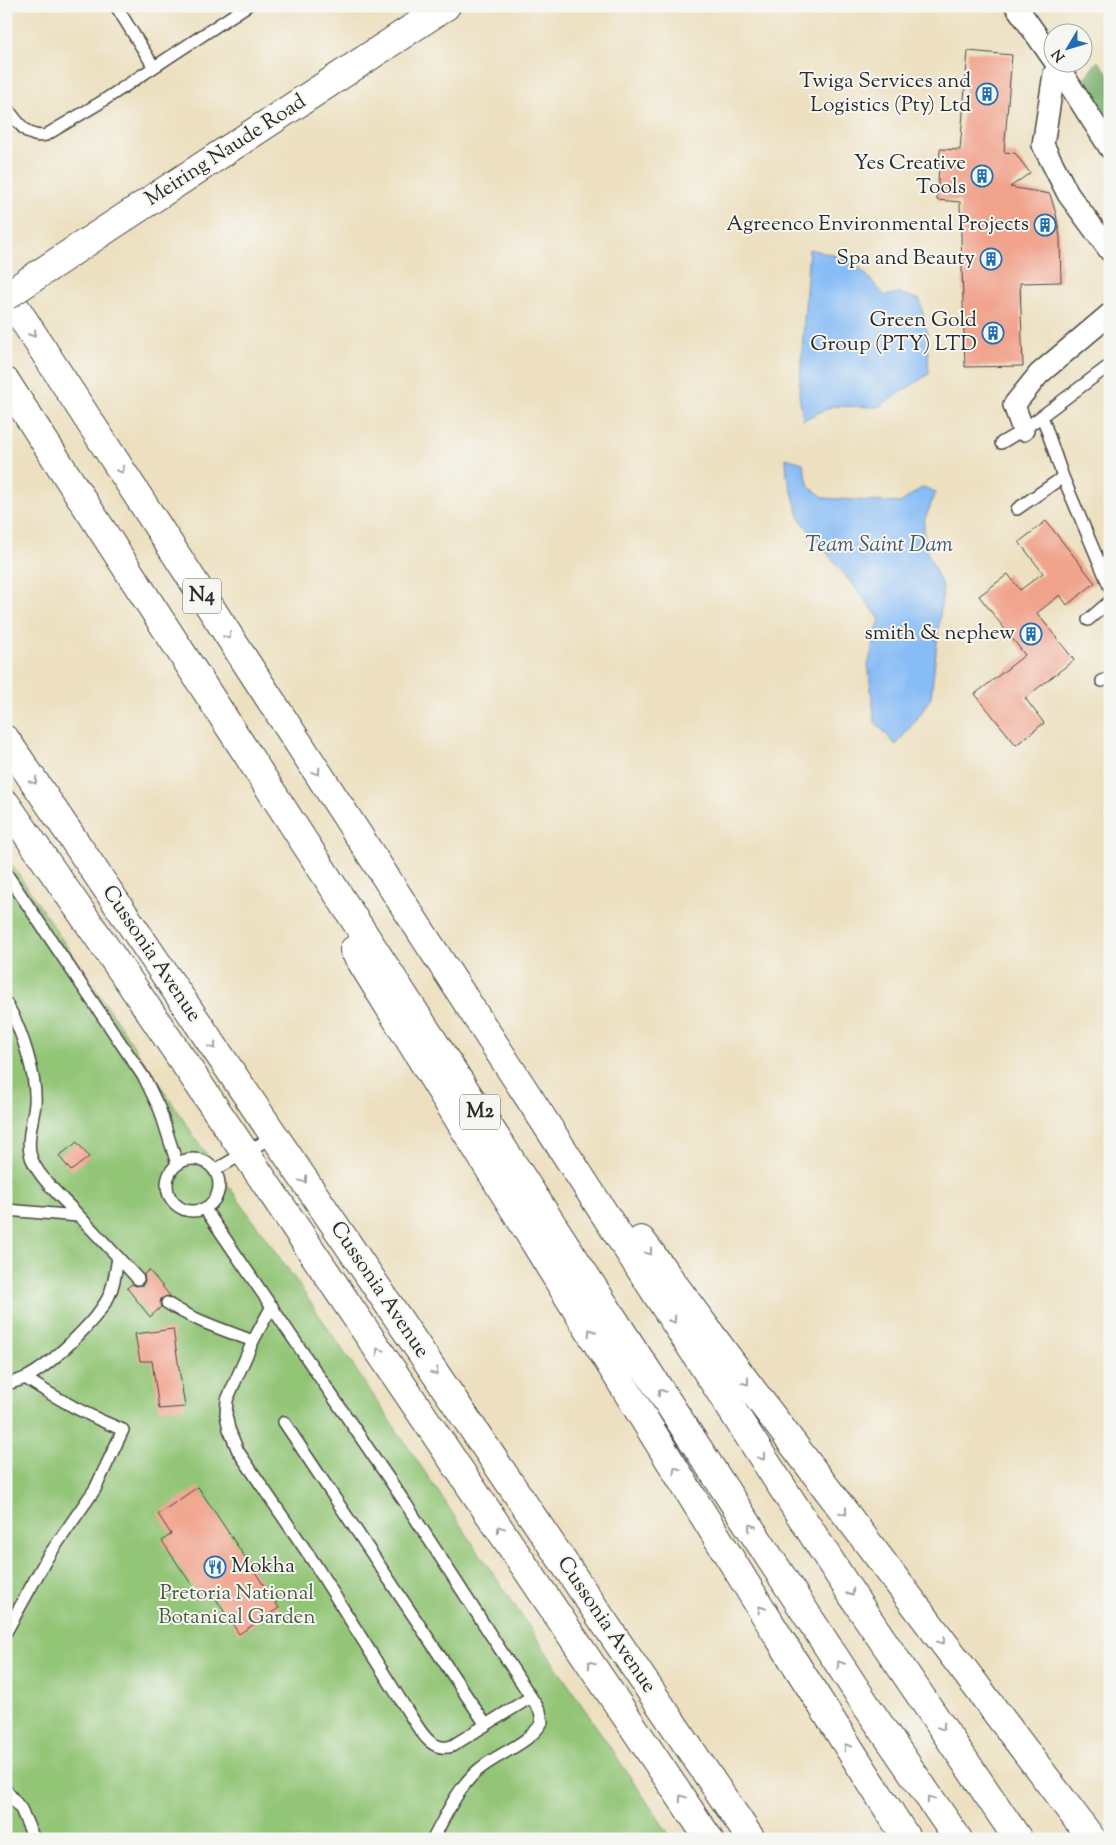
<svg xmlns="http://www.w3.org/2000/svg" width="1116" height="1845" font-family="'Sorts Mill Goudy',serif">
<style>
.green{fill:#92c576;stroke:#5e7850}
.forest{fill:#75aa67;stroke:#506a49}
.water{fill:#87bcf6;stroke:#597490}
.building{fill:#f1a38c}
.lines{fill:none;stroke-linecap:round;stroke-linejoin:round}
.lane-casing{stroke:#484641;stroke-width:14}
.street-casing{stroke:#484641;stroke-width:24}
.secondary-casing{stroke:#484641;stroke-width:30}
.highway-casing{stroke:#484641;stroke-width:30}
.lane{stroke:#fff;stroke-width:11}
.street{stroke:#fff;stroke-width:21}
.secondary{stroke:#fff;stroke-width:28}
.highway{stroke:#fff;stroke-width:28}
.secondary-bridge-casing{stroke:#484641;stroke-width:30;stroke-linecap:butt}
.secondary-bridge{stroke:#fff;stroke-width:28}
.oneway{stroke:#a0a0a0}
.labels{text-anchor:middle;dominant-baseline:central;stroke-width:4;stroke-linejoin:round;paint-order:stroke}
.shield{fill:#f6f6f2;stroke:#686867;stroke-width:1}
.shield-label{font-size:20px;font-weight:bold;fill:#2b2b2b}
.poi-label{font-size:21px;fill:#2b2b2b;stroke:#f6f6f2;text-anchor:end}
.street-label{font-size:21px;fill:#2b2b2b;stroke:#f6f6f2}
.park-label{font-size:21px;fill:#4a5942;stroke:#f6f6f2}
.water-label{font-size:22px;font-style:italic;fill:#475668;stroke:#f6f6f2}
</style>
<rect width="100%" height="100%" fill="#f6f6f2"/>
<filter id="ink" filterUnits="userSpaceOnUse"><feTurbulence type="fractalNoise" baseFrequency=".02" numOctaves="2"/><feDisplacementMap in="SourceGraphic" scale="10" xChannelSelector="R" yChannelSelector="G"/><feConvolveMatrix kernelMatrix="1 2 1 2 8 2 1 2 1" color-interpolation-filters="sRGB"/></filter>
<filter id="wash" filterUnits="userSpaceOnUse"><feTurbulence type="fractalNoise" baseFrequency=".0096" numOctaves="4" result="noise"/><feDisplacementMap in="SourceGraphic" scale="20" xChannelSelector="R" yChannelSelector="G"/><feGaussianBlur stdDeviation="1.12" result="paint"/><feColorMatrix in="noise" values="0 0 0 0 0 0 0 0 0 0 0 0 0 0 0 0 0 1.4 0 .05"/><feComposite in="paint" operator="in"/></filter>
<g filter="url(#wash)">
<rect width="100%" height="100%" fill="#ede0c0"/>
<!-- green -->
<path class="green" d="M 6,856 L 217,1170 L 290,1272 L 672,1839 L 6,1839 Z"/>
<!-- forest -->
<path class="forest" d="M 1098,61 L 1110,75 L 1110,121 L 1084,78 Z"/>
<!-- water -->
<path class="water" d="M 809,249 L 853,260 L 885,296 L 898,293 L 920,300 L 927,332 L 929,374 L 878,407 L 833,406 L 803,420 L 799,394 Z
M 786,458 L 803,463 L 809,487 L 825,498 L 900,503 L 923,487 L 936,492 L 924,521 L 924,544 L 943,588 L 931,697 L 919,716 L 896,745 L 875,722 L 868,665 L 880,619 L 800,519 L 787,476 Z"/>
<g id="blocks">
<!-- building -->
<path class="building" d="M 968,51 L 1012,55 L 1004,152 L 1015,153 L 1030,173 L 1010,187 L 1050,194 L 1056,214 L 1060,237 L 1061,282 L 1020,283 L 1023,366 L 965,367 L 960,202 L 937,200 L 940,149 L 960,150 Z
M 1046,521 L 1095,583 L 1067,605 L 1060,595 L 1037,613 L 1074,660 L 1025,698 L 1044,723 L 1016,745 L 975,694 L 1025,655 L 979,596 L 1008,574 L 1020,590 L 1043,573 L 1019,542 Z
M 77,1142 L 89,1157 L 71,1171 L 59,1156 Z
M 149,1270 L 171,1297 L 167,1296 L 161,1299 L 160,1303 L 161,1307 L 150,1317 L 127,1288 L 132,1284 L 136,1286 L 143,1285 L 145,1281 L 144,1274 Z
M 173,1329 L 185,1407 L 159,1409 L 152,1361 L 140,1361 L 135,1334 Z
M 198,1487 L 279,1608 L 239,1634 L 212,1593 L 202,1600 L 162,1541 L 171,1534 L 158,1514 Z"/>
</g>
</g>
<g filter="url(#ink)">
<use href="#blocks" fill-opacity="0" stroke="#484641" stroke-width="1"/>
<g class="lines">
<!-- lane casing -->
<g class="lane-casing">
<path id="lane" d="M 116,6 L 154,67
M 6,107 C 17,120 27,140 46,135 L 98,104 L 247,6
M 1042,416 L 1063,477 L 1110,588
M 1001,443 L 1023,430 L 1110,365
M 1017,509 L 1063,477
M 1088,620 L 1110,601
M 1102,681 L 1110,678
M 6,873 L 145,1079 L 160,1110 L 177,1164
M 6,1003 C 21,1027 37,1076 35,1104 C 33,1120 27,1137 30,1153 C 34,1175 66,1201 81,1218 C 100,1238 119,1258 138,1279
M167 1185a26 26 0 1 1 52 0a26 26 0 1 1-52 0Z
M 215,1170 L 274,1136
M 205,1209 L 406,1504 L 540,1711 L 542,1722 C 530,1744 496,1754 477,1771 C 457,1789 446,1815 433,1839
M 6,1210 L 79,1216
M 167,1303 C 193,1320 224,1330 253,1341
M 272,1306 L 253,1341 L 227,1400 L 226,1415 L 229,1429 L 238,1451 L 313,1561 L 410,1715 C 420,1730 431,1753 452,1746 L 531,1697
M 6,1384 C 12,1382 19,1381 25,1378 C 49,1367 95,1322 108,1298 C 114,1286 116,1271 118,1257
M 284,1422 L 486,1725
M 6,1632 L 47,1558 L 95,1489 L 123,1430 C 88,1416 57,1399 25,1378
M 6,1790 L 21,1809 L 34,1839"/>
</g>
<!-- street casing -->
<g class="street-casing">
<path id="street" d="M 1016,6 L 1054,60
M 1055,62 L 1110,148
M 1054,74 L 1043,145 L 1068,194 L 1110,251
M 1023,430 L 1014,405 L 1039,374 L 1110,314"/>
</g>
<!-- secondary casing -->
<g class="secondary-casing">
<path id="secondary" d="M 81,246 L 446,6
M 6,740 L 751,1839
M 6,804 L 133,987 L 709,1839"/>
</g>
<!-- highway casing -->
<g class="highway-casing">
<path id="highway" d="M 6,293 L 860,1607 L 1018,1839
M 6,382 L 629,1343 L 868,1708 L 958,1839
M 354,950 L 793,1660 L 907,1839
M 641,1240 L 737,1370 L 1092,1839"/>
</g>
<!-- lane -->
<use href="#lane" class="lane"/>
<!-- street -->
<use href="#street" class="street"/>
<!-- secondary -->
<use href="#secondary" class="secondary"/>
<!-- highway -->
<use href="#highway" class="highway"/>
<!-- secondary-bridge casing -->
<g class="secondary-bridge-casing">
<path id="secondary-bridge" d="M 6,296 L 81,246"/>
</g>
<!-- secondary-bridge -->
<use href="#secondary-bridge" class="secondary-bridge"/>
</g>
<!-- one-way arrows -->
<defs><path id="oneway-chevron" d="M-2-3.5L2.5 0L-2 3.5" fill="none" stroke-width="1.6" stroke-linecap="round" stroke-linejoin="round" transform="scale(1.25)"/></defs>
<g class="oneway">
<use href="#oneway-chevron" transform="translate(33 334) rotate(57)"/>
<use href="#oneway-chevron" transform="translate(121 470) rotate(57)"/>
<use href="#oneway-chevron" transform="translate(228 636) rotate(57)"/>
<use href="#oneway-chevron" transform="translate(317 772) rotate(57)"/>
<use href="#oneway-chevron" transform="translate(34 781) rotate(56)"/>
<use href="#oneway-chevron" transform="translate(213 1046) rotate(56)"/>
<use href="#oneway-chevron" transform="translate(304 1180) rotate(56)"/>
<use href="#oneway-chevron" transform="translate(649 1252) rotate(54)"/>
<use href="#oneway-chevron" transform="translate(673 1320) rotate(57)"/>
<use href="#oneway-chevron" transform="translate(591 1332) rotate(-122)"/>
<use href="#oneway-chevron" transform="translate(379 1351) rotate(-124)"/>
<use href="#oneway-chevron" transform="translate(435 1372) rotate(56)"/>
<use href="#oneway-chevron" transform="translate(746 1382) rotate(53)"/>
<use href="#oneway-chevron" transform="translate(661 1392) rotate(-123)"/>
<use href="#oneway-chevron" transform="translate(762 1457) rotate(57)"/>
<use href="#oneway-chevron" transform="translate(676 1470) rotate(-122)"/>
<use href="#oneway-chevron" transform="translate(844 1512) rotate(53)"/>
<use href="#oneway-chevron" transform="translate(751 1527) rotate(-123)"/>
<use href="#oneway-chevron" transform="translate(500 1529) rotate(-124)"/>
<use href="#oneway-chevron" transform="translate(851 1593) rotate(57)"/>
<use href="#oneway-chevron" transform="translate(761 1609) rotate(-122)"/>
<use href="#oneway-chevron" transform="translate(942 1641) rotate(53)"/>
<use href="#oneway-chevron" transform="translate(591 1664) rotate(-124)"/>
<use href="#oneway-chevron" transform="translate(840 1664) rotate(-123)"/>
<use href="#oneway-chevron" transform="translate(942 1727) rotate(56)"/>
<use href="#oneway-chevron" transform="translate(847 1747) rotate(-122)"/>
<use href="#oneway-chevron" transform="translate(682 1798) rotate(-124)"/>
<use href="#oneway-chevron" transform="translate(930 1799) rotate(-124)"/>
</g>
</g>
<!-- icons -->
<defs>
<g id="building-ring" transform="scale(1.125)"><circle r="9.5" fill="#f6f6f2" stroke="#1f6fb2" stroke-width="1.5"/><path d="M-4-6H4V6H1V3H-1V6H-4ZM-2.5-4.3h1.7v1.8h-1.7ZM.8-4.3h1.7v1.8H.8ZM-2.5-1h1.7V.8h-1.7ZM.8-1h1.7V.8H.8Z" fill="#1f6fb2"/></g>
<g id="restaurant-ring" transform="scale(1.125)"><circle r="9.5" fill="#f6f6f2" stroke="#1f6fb2" stroke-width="1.5"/><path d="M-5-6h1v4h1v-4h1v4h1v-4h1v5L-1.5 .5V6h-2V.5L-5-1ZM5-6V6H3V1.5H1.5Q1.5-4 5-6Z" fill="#1f6fb2"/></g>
</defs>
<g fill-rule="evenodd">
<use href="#building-ring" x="987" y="94"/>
<use href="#building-ring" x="982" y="176"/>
<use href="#building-ring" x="1045" y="225"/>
<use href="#building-ring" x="991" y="259"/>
<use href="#building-ring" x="993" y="333"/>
<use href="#building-ring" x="1031" y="634"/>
<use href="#restaurant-ring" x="215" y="1567"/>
</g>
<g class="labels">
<!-- shield labels -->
<g class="shield">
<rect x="183" y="578.5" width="38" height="35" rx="4"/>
<rect x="460" y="1094.5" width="40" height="35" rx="4"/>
</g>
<g class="shield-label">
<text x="202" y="596">N4</text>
<text x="480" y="1112">M2</text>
</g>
<!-- poi labels -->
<g class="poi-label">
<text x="971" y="82">Twiga Services and<tspan x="971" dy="24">Logistics (Pty) Ltd</tspan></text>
<text x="966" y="164">Yes Creative<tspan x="966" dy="24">Tools</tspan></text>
<text x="1029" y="225">Agreenco Environmental Projects</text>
<text x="975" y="259">Spa and Beauty</text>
<text x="977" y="321">Green Gold<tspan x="977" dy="24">Group (PTY) LTD</tspan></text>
<text x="1015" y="634">smith &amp; nephew</text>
<text x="231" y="1567" text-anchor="start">Mokha</text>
</g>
<!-- street labels -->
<g class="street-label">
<text transform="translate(226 151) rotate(-33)">Meiring Naude Road</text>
<text transform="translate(151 954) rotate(56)">Cussonia Avenue</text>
<text transform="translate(379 1290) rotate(56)">Cussonia Avenue</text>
<text transform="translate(606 1625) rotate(56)">Cussonia Avenue</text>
</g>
<!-- park labels -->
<g class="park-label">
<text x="237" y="1594">Pretoria National<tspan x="237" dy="24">Botanical Garden</tspan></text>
</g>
<!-- water labels -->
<g class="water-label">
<text x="879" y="546">Team Saint Dam</text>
</g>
</g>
<!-- margin -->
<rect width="1116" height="1845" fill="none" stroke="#f6f6f2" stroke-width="25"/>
<!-- north arrow -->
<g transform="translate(1068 48) rotate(232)"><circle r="24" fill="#f6f6f2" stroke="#a5a5a2"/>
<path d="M0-4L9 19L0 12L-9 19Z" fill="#1f6fb2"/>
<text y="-8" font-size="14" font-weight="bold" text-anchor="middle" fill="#2b2b2b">N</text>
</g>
</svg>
